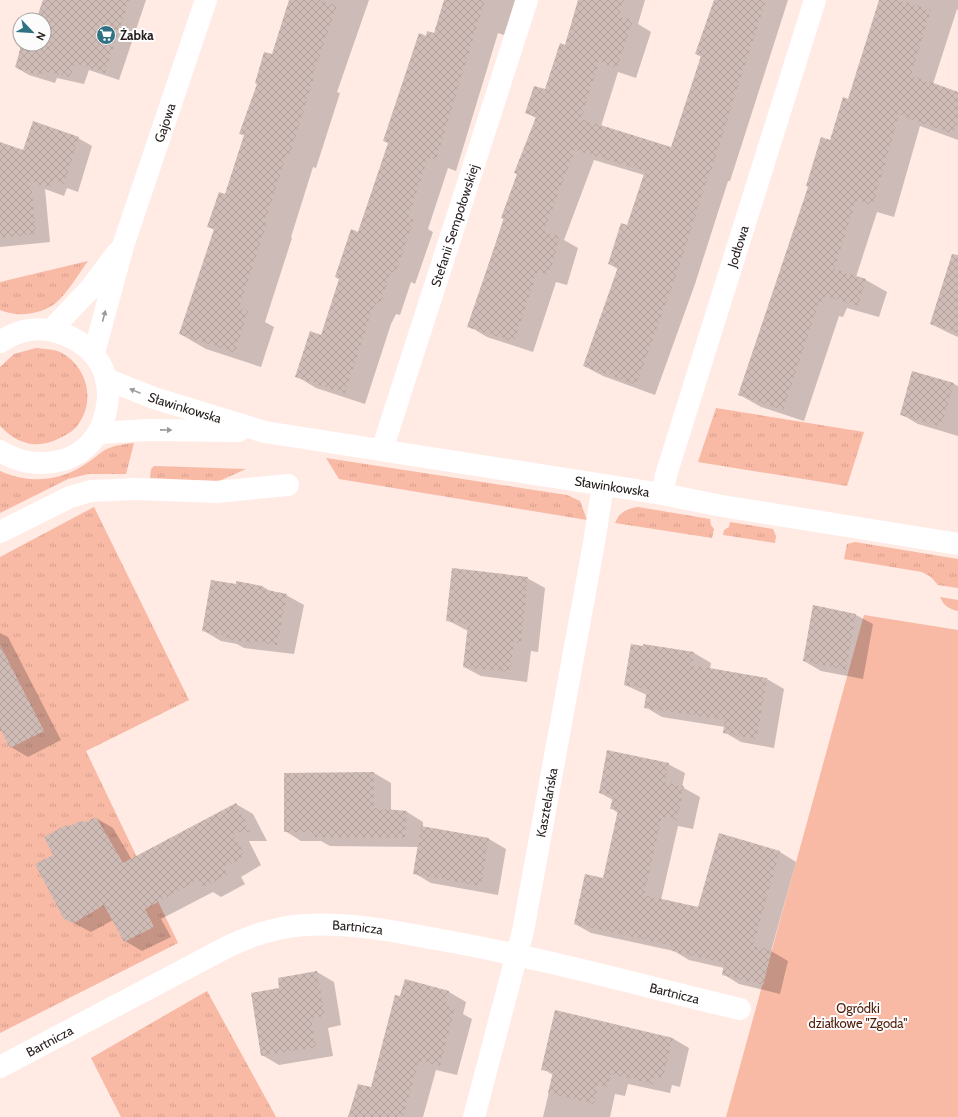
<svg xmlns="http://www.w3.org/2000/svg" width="958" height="1117" font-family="Cabin,sans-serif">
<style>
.grass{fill:url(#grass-tufts)}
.green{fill:#f8b9a5}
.shadow{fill:#0003}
.building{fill:url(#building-cross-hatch)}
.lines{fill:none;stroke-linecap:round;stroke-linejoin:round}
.minor{stroke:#fff;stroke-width:22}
.oneway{fill:#9c9998}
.labels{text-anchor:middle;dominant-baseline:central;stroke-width:4;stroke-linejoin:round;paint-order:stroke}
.poi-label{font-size:13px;font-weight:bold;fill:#241d1b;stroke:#fcfcfc;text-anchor:start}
.street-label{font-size:13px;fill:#241d1b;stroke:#fcfcfc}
.park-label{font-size:13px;fill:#501b08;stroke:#fcfcfc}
</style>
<defs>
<pattern id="grass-tufts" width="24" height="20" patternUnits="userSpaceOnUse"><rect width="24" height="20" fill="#f8b9a5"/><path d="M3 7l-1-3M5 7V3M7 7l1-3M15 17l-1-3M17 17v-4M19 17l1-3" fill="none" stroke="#d49f8d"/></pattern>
<pattern id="building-cross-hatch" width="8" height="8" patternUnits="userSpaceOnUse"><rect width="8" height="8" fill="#d0bcb6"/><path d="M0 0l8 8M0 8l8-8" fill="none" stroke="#b2a19c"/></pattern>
</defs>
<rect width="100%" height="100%" fill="#ffeae4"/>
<!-- grass -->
<path class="grass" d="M 88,261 C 79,273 66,296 53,305 C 38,315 16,317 0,310 L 0,282 Z
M 36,348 C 44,349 53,349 60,352 C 86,365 96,399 79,423 C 75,430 68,434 60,438 C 37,450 17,444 0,426 L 0,367 L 14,354 Z
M 716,408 L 864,432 L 847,486 L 698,462 Z
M 134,443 L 126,474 L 88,474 L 68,479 L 0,513 L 0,471 C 29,484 60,482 87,463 C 94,459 100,452 107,449 C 115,445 125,444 134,443 Z
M 326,458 L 567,495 L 580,501 L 587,520 L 339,479 Z
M 154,466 L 246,469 L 219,481 L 150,478 L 151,469 Z
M 94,507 L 189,700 L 86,751 L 178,943 L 0,1033 L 0,557 Z
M 638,507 L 710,519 L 711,525 L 714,529 L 712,538 L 615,523 C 620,512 626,509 638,507 Z
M 730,522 L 773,529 L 776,536 L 775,543 L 723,535 L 724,530 L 729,527 Z
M 855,542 L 958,559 L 958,588 L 938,585 L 931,577 L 922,572 L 844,559 L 847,544 Z
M 940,597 L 958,600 L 958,611 C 949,609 944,606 940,597 Z
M 207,991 L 276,1117 L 121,1117 L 91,1058 Z"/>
<!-- green -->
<path class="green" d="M 864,615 L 958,630 L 958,1117 L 726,1117 Z"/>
<!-- shadow -->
<path class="shadow" d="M 44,0 L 146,0 L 119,80 L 89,70 L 84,84 L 57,78 L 55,83 L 29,75 L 15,67 L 22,44 L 44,44 L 44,20 L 37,20 Z
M 290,0 L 369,0 L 337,92 L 340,93 L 316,168 L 313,167 L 291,237 L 292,238 L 265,322 L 274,327 L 261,367 L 206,349 L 180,334 L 215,230 L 209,227 L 226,196 L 245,136 L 241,133 L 272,56 Z
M 445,0 L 515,0 L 504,35 L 498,33 L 456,171 L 448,168 L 428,229 L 433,232 L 415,284 L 411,282 L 400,315 L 396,314 L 391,324 L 365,404 L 316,388 L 296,376 L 322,336 L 426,37 L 434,35 Z
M 579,0 L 645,0 L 638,24 L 651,32 L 636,78 L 618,72 L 601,126 L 672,149 L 701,57 L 697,54 L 715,0 L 788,0 L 730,181 L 728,181 L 695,284 L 655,395 L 603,376 L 584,366 L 618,269 L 609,264 L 628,226 L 644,175 L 594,160 L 564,240 L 578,248 L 567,285 L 556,282 L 533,352 L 487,337 L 469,326 L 536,118 L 527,113 L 546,91 L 565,46 Z
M 881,0 L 958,0 L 958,10 L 957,9 L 933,84 L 958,93 L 958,140 L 920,126 L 894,217 L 877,212 L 856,277 L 866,280 L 887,292 L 879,317 L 847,308 L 843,317 L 839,316 L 804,421 L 761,407 L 740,395 L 831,142 L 849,100 Z
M 78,138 L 92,146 L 78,192 L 67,188 L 64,196 L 45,189 L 50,242 L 0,247 L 0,143 L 24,151 Z
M 958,288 L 958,337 L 949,333 L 931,324 Z
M 954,384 L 958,386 L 958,436 L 918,424 L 901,414 Z
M 527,578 L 545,588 L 538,652 L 531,651 L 527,682 L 481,676 L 464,667 L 468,631 L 447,620 Z
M 236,585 L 262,586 L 270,591 L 286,595 L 304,605 L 294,654 L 244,648 L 237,644 L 221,641 L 204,631 Z
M 814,607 L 856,615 L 873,624 L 863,679 L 821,671 L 804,661 Z
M 0,633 L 8,637 L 61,740 L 28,757 L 11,747 L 2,730 L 0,731 Z
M 694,653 L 711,663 L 710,669 L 767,679 L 784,689 L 774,748 L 741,742 L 724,732 L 725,727 L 662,717 L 645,707 L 647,695 L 625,685 Z
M 668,764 L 685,773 L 682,787 L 700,797 L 693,829 L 678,826 L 661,900 L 698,908 L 720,835 L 780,852 L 796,862 L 771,951 L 788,961 L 780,994 L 739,984 L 723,974 L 724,968 L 689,960 L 674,951 L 591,933 L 575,924 L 604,879 L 618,813 L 611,808 L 613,800 L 600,793 Z
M 374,773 L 391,783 L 391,811 L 407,812 L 423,822 L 423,828 L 489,839 L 506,849 L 498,895 L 431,883 L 414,873 L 419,847 L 330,846 L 321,841 L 301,841 L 285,831 L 285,774 Z
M 236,804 L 253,814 L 267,841 L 249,841 L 261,865 L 241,877 L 245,884 L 221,897 L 213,892 L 161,919 L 171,937 L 142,951 L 125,941 L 113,920 L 91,932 L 64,918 L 54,855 L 66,826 L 68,827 L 86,823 L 96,818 L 113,828 L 132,860 Z
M 317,972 L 334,982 L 341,1025 L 328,1028 L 333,1056 L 279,1065 L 262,1055 L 280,989 L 279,978 Z
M 405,980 L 449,992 L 466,1002 L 463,1014 L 472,1019 L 457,1075 L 436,1070 L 423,1117 L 349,1117 L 372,1088 Z
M 672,1038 L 689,1048 L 680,1087 L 672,1085 L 670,1093 L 628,1084 L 625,1096 L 615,1094 L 610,1117 L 543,1117 L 553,1075 L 543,1069 Z"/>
<!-- building -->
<path class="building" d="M 43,0 L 129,0 L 105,73 L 75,63 L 70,77 L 43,71 L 41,76 L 16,68 L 21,44 L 44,44 L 44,20 L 36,20 Z
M 289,0 L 318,0 L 337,6 L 312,77 L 314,78 L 290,154 L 287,153 L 265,222 L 267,223 L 239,308 L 248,311 L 235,353 L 179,334 L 214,229 L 207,227 L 219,192 L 225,194 L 244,135 L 239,134 L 257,84 L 255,83 L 264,52 L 272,54 Z
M 444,0 L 485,0 L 436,160 L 428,158 L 408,218 L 414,220 L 396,273 L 391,272 L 380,305 L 376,303 L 371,313 L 345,393 L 295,377 L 310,331 L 321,335 L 339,279 L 335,277 L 351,229 L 358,232 L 388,143 L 383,141 L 419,33 L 426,36 L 427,31 L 434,33 Z
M 578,0 L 624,0 L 619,16 L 633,20 L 617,68 L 599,62 L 581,119 L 671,147 L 701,56 L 695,54 L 714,0 L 766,0 L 711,171 L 710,171 L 677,273 L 636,385 L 583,366 L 618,267 L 608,264 L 621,223 L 627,225 L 645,171 L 575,150 L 544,231 L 560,237 L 549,275 L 537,272 L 514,342 L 467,327 L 504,219 L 501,218 L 517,174 L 514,173 L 536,117 L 525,113 L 534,86 L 545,89 L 560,43 L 565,45 Z
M 879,0 L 900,0 L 931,10 L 911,75 L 958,92 L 958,120 L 953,134 L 899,115 L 873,205 L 856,201 L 834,269 L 866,279 L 858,306 L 825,296 L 821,306 L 818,305 L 783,410 L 738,395 L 808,187 L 806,186 L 821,137 L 830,140 L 843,97 L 848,99 Z
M 33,121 L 79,137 L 64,184 L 53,180 L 50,188 L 31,182 L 36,234 L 0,238 L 0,142 L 23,150 Z
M 952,254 L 958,255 L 958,333 L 930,324 Z
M 912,371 L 954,383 L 941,427 L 900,415 Z
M 452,568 L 528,577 L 521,643 L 514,642 L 510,672 L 463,667 L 468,624 L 446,621 Z
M 211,580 L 236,584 L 236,581 L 262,586 L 262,589 L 287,594 L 277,645 L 252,641 L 252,643 L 226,639 L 226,636 L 202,631 Z
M 813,605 L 856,614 L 846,670 L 803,661 Z
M 631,644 L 643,646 L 643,644 L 694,652 L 692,665 L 767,678 L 757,739 L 723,733 L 725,720 L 644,708 L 647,689 L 624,685 Z
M 0,645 L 44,731 L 10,748 L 0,728 Z
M 607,750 L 669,763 L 665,782 L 684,786 L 677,820 L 662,817 L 644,895 L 698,907 L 719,833 L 780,851 L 753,946 L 772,950 L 763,985 L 722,975 L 724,963 L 672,951 L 673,946 L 574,924 L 585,874 L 603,878 L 618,810 L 610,809 L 613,796 L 599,793 Z
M 374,772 L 374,808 L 407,811 L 405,838 L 312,837 L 312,832 L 284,832 L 284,773 Z
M 236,803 L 251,832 L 233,832 L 245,856 L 225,867 L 228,874 L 203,888 L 199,880 L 145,909 L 154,927 L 124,942 L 104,905 L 74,923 L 64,919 L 35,864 L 53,855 L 44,837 L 66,825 L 67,827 L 81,821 L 86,822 L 96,817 L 123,863 Z
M 421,826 L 489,838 L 481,886 L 413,874 Z
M 317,971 L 325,1016 L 311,1018 L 316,1047 L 261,1056 L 251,993 L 279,988 L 278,978 Z
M 405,979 L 449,991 L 446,1006 L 455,1008 L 440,1066 L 419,1061 L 403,1117 L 348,1117 L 358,1084 L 371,1087 L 395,995 L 400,996 Z
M 555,1010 L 673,1038 L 663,1078 L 655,1076 L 653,1084 L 611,1074 L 608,1087 L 598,1085 L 594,1104 L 548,1093 L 553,1072 L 541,1070 Z"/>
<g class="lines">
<!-- minor -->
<g class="minor">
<path d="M 51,330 L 90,289 L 117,253"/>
<path d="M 0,342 C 21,328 40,326 63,334 C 97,347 114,375 106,411 C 104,418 103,425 99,431 C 79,467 32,471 0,451"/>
<path id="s1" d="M 94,353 L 123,246 L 206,0"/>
<path id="s2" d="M 106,379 L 154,398 L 265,432 L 662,494 L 722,506 L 958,544"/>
<path d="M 99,433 L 146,430 L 239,431"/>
<path id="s3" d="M 382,450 L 527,0"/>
<path id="s4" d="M 662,494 L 666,475 L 815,0"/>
<path d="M 0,532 L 70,497 L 91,491 L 134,489 L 216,492 L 288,485"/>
<path id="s5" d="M 0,1067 L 229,946 C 252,935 278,927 304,925 C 349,922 392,931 436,939 C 539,957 639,985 740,1009"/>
<path id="s6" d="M 474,1117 L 523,931 L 594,543 L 603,485"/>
</g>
</g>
<!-- one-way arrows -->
<defs><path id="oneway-solid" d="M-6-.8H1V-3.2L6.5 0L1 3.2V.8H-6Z"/></defs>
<g class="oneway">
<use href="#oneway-solid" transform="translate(104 316) rotate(-75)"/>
<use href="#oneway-solid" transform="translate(135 391) rotate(-158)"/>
<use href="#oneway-solid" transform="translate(166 430) rotate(1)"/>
</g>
<!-- icons -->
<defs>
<g id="supermarket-disc" transform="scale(1)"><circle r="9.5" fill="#307284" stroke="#fcfcfc"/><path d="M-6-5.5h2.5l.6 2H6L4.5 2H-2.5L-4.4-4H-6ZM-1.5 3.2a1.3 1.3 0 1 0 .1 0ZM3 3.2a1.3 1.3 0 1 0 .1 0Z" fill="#fff"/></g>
</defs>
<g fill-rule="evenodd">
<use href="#supermarket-disc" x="106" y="35"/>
</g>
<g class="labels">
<!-- poi labels -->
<g class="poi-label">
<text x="120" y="35">Żabka</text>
</g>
<!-- street labels -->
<g class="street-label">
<text stroke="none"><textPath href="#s1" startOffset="241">Gajowa</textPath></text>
<text stroke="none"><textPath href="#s3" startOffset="236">Stefanii Sempołowskiej</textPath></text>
<text stroke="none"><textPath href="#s4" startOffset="259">Jodłowa</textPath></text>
<text stroke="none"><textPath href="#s2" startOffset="84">Sławinkowska</textPath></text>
<text stroke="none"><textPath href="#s2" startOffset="519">Sławinkowska</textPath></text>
<text stroke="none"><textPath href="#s6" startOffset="323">Kasztelańska</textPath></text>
<text stroke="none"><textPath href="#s5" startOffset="391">Bartnicza</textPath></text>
<text stroke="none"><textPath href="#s5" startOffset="715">Bartnicza</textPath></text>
<text stroke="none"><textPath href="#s5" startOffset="56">Bartnicza</textPath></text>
</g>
<!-- park labels -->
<g class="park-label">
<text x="858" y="1008">Ogródki<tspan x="858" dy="15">działkowe "Zgoda"</tspan></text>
</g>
</g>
<!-- north arrow -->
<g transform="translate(32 32) rotate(115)"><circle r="19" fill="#fcfcfc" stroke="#a6a3a2"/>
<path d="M0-3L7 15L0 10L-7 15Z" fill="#307284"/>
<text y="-6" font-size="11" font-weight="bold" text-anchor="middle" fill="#241d1b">N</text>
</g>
</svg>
